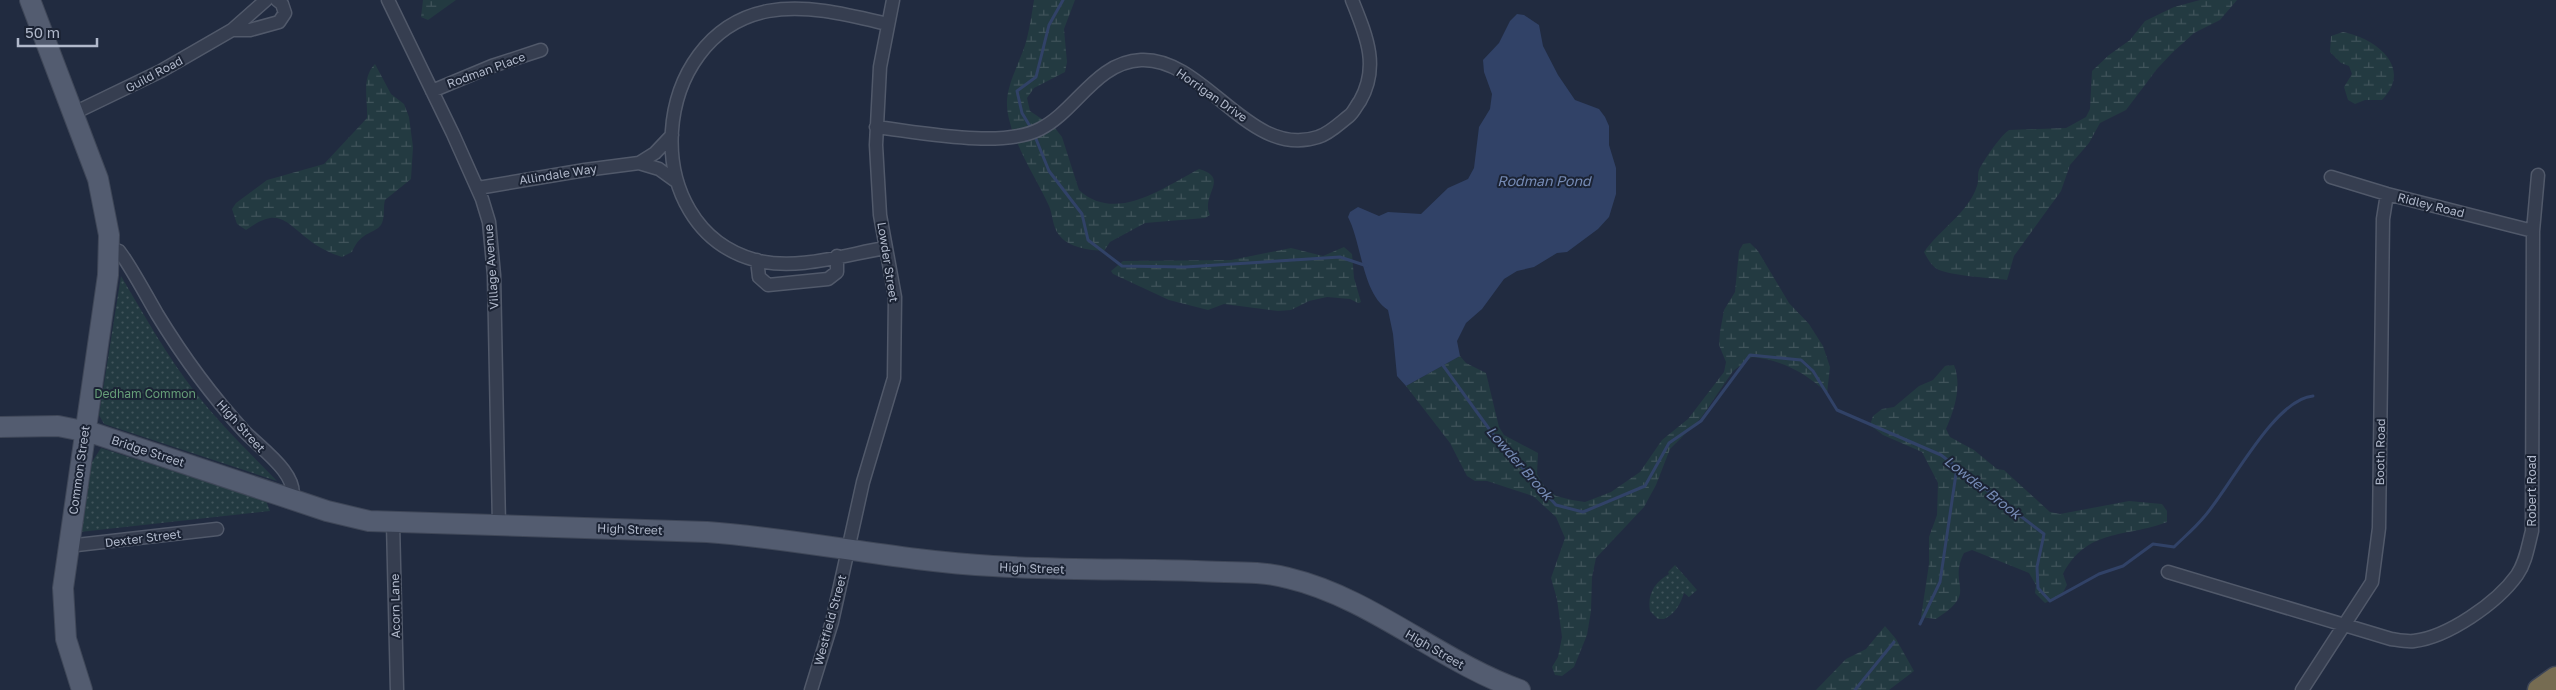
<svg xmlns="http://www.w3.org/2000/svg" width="2556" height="690" font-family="'Golos Text',sans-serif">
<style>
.grass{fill:url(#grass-dots)}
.wetland{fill:url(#wetland-marsh)}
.water{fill:#314267}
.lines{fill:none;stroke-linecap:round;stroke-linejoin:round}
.stream{stroke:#314267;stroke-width:3}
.minor-casing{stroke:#51596a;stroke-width:15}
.primary-casing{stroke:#3f4758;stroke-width:22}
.motorway-casing{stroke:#3e4657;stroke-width:25}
.minor{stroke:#363e50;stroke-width:12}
.primary{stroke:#535c70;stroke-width:20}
.motorway{stroke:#766c52;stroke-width:22}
.labels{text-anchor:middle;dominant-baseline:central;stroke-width:4;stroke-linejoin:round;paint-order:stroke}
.street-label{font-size:12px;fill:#b1b9cb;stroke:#1b2334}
.park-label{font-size:12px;fill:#669e78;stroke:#1b2334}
.water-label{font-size:14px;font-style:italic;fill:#768bb5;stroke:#1b2334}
</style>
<defs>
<pattern id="grass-dots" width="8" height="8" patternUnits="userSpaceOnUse" patternTransform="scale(1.25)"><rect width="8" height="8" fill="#233a41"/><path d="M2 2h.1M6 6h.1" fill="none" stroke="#41545b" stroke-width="1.8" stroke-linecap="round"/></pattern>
<pattern id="wetland-marsh" width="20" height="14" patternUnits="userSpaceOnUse" patternTransform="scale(1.25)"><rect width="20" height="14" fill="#233a41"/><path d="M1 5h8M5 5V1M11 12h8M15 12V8" fill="none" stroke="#41545b"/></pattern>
</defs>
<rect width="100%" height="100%" fill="#212b40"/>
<!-- grass -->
<path class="grass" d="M 121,276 C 144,315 167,356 195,392 C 220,424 249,452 277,481 L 104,424 L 99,415 Z
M 101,448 L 266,501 L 270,511 L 80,532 L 92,462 Z
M 1675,565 L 1697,590 L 1689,597 L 1684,593 C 1680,605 1675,614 1664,619 L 1658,619 L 1650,611 C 1647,594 1655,582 1669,574 L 1668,572 Z"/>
<!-- wetland -->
<path class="wetland" d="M 423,0 L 456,0 L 428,20 L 421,17 Z
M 1034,0 L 1075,0 L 1064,29 L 1067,62 L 1065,72 L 1034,88 L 1027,98 L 1030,111 L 1055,128 L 1062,137 L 1079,190 C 1116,224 1164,187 1199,169 C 1231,178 1200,195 1210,215 L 1205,218 L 1145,223 L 1110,242 L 1104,251 C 1089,250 1069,248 1059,235 C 1052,226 1053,215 1049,206 C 1036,177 1005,132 1007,100 C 1009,78 1022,59 1027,38 C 1030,26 1032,12 1034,0 Z
M 2200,0 L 2237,0 L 2220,20 L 2194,33 L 2172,53 L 2157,69 L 2126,110 L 2100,123 L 2089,143 L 2070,165 L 2061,191 L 2014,256 L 2007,280 C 1991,278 1954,276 1939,270 C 1932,267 1927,258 1924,252 C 1940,229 1968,213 1977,186 C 1979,181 1977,175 1979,170 C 1983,161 2001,135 2009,130 L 2066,128 L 2086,117 L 2090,109 L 2092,71 L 2109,55 L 2130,40 L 2145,21 L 2174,7 Z
M 2343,32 C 2375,38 2414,67 2382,100 L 2365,100 L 2355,104 L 2348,100 L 2344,87 L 2352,74 L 2349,66 L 2341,63 L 2330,52 L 2331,36 Z
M 375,64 L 391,94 L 404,104 L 409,117 L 413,147 L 411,179 L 385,200 C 383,207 385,216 382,223 C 377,234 361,230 352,252 L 342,257 C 327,252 316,246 304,236 C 281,216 274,210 246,230 L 237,224 L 232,209 L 236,203 L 267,180 L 324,164 L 367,118 C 368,99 361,78 375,64 Z
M 1750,243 L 1758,251 L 1789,303 L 1809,324 L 1823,346 L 1830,367 L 1827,393 C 1806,373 1782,360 1752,357 L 1733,371 L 1701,418 L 1670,449 L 1656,485 L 1644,507 L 1596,558 L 1592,577 L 1591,611 L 1587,635 L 1574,667 L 1562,676 L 1555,675 L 1552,667 L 1558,657 L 1562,637 L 1557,599 L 1551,578 L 1565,538 L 1556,517 L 1533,496 L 1487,481 L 1475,481 L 1467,476 L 1450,443 L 1406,386 L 1460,356 L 1466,363 L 1486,373 L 1499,427 L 1504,435 L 1538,453 L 1537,474 L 1544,486 L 1556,496 L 1572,500 L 1585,502 L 1611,492 L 1640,472 L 1662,440 L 1688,419 L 1724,372 L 1726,362 L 1719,345 L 1720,332 L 1724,310 L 1735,292 L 1739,251 L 1743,244 Z
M 1344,247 L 1352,254 L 1354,278 L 1361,302 L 1358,303 L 1350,299 L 1327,297 L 1309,301 L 1291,310 L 1278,311 L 1224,304 L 1208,310 L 1169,300 L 1113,274 L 1111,271 L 1123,261 L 1231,260 L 1291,248 L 1323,256 Z
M 1954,365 C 1962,386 1955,408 1946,429 L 1950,437 L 1974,450 L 1997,469 L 2004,470 L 2050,512 L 2060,514 L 2129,501 L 2162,504 L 2167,511 L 2167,522 C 2125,538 2087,528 2063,574 L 2067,585 L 2061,596 L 2045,603 L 2035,593 L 2036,585 L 2029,573 L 1972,550 L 1964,553 C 1947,587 1980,591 1936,619 L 1921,617 L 1929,564 L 1929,537 L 1937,515 L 1938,483 L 1922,452 L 1883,435 L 1870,425 L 1873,416 L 1882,409 L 1894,407 L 1919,386 L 1933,380 L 1945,366 Z
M 1885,626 L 1896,639 L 1914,671 L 1889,690 L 1816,690 L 1846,659 L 1866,649 Z"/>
<!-- water -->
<path class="water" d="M 1517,14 L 1524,15 L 1539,25 L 1543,46 L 1558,75 L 1575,100 L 1599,109 L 1605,117 L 1609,126 L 1609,145 L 1616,168 L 1616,194 L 1609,217 L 1598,229 L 1567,252 L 1557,253 L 1534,267 L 1517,271 L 1504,279 L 1482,309 L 1466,323 L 1457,341 L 1460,356 L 1406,386 L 1397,376 L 1393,334 L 1388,310 C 1362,293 1362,244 1348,217 L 1350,212 L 1358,207 L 1379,216 L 1388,212 L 1421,214 L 1448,188 L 1468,179 L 1474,168 L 1479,127 L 1490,109 L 1492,94 L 1484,72 L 1483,60 L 1499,43 L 1510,21 Z"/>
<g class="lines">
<!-- stream -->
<path class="stream" d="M 1031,128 L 1022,113 L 1017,91 L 1036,77 L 1049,25 L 1063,0
M 1034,134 L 1049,171 L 1082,214 L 1088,240 L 1122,266 L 1185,267 L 1340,257 L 1367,266
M 1442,364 L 1495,437 L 1556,505 L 1583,512 L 1645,486 L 1669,443 L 1701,421 L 1750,355 L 1801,360 L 1813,371 L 1837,410 L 1941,455 L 2044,534 L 2037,567 L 2038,588 L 2050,601 L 2099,574 L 2123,566 L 2153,544 L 2174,547 C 2184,537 2195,528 2204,517 C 2230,488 2274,399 2313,396
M 1920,624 L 1940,582 L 1957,467
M 1855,690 L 1894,642"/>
<!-- minor casing -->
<g class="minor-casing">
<path id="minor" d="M 388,0 L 453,134 L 482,199 L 489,222 L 494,275 L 499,526
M 232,30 L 250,30 L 279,22 L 285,13 L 282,4 L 277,0
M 432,91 L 492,66 L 541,50
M 74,113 L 161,71 L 232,30 L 266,0
M 876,127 C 919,132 1002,149 1040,129 C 1076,111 1096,62 1141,60 C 1205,57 1249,160 1318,137 C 1329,134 1340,123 1349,116 C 1354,112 1356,106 1360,101 C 1380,66 1366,35 1352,0
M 639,163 L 659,169 L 677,182
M 2331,177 L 2387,194 L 2533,231
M 478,188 L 585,170 L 639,163 L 655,153 L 672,135
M 110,248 L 119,251 L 124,258 C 136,276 146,295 157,314 C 182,355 211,395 244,431 C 260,448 299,474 292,499
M 885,248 C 844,255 796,271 755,260 C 635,227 649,34 768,11 C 808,4 849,15 887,24
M 757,260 L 759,277 L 768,285 L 828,279 L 837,272 L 837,256
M 393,523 L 397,690
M 68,546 L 217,529
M 2168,572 L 2391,639 C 2398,640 2407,642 2414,641 C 2448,637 2497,603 2517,575 C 2526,562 2528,546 2532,531 L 2533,231 L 2538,175
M 811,690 L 832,622 L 863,482 L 894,378 L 895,297 L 880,215 L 876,145 L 880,67 L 893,0
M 2302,690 L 2372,582 L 2379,528 L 2383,219 L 2387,194"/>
</g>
<!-- primary casing -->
<g class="primary-casing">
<path id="primary" d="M 30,0 L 98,179 L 109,235 L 108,275 L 63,588 L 66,639 L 82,690
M 0,427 L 58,426 L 93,433 L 327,511 L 369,521 L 707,532 C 803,539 897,561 993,566 C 1060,570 1128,569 1196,571 C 1226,573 1258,570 1288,578 C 1372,598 1439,661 1520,690"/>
</g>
<!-- motorway casing -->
<g class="motorway-casing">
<path id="motorway" d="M 2539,690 L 2556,678"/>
</g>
<!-- minor -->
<use href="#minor" class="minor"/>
<!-- primary -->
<use href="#primary" class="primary"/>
<!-- motorway -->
<use href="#motorway" class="motorway"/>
</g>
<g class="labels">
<!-- street labels -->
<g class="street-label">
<text transform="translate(486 70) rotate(-20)">Rodman Place</text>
<text transform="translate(154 74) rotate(-28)">Guild Road</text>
<text transform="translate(1212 95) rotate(35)">Horrigan Drive</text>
<text transform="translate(558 174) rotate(-9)">Allindale Way</text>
<text transform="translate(2431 205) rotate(14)">Ridley Road</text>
<text transform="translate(888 262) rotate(81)">Lowder Street</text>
<text transform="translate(491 267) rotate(-94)">Village Avenue</text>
<text transform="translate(241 426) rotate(48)">High Street</text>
<text transform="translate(148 451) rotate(18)">Bridge Street</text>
<text transform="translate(2380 452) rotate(-89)">Booth Road</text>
<text transform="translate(79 470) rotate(-82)">Common Street</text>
<text transform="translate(2531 491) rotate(-90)">Robert Road</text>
<text transform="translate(630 529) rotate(2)">High Street</text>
<text transform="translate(143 538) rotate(-7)">Dexter Street</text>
<text transform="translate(1032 568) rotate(2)">High Street</text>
<text transform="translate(395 606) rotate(-91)">Acorn Lane</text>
<text transform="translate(830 620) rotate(-75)">Westfield Street</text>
<text transform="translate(1435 649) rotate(30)">High Street</text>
</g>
<!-- park labels -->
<g class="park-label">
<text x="145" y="393">Dedham Common</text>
</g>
<!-- water labels -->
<g class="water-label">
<text x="1544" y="180">Rodman Pond</text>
<text transform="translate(1520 463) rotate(49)">Lowder Brook</text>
<text transform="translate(1983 487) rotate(38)">Lowder Brook</text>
</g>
</g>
<!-- scale -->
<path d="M18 38v8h79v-8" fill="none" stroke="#b1b9cb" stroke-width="2.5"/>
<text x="25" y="38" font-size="15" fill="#b1b9cb" stroke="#1b2334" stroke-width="4" paint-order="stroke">50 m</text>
</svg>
